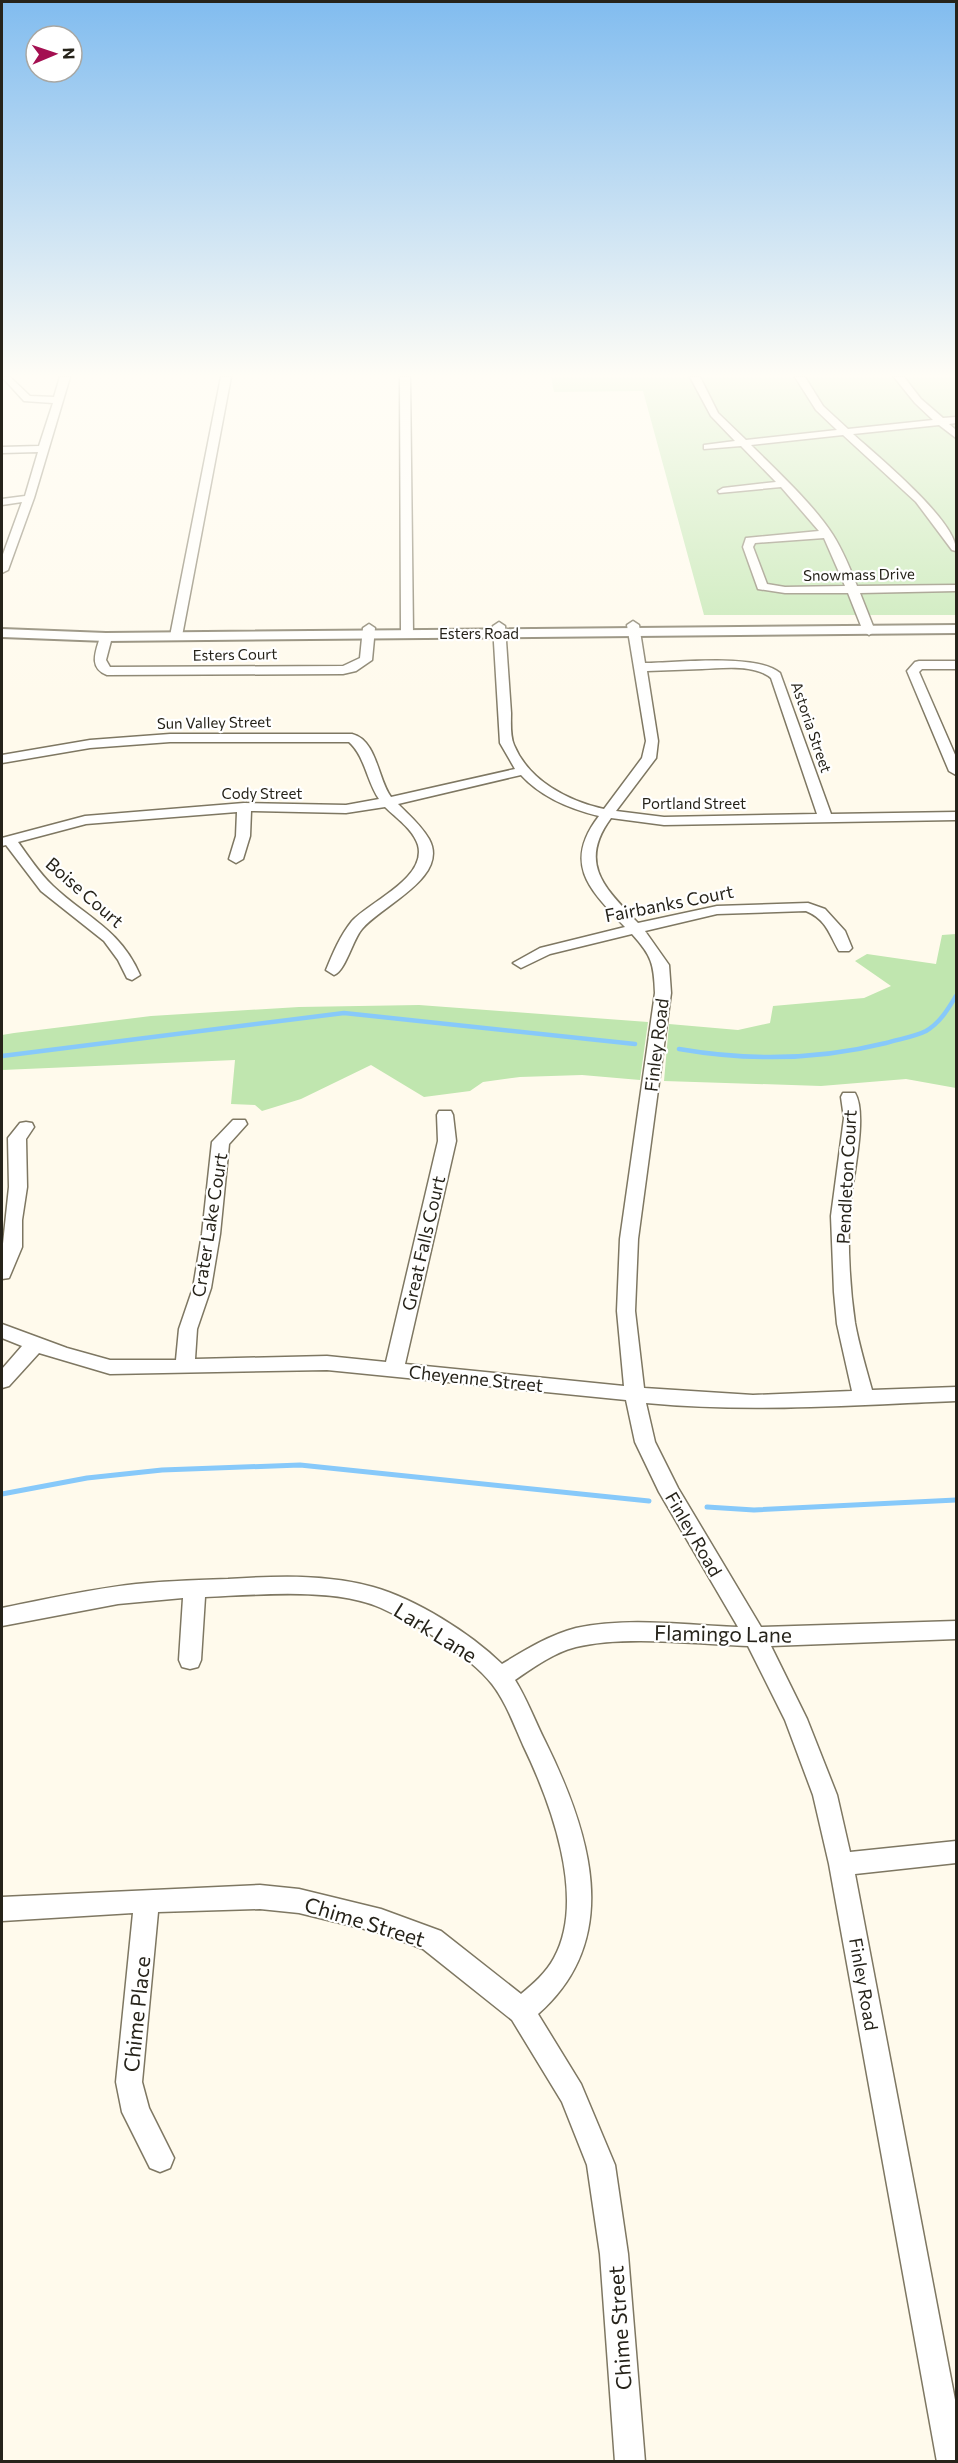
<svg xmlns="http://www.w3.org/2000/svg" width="958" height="2463" font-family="Commissioner,sans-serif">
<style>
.green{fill:#c0e6af}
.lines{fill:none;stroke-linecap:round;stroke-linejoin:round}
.stream-far1{stroke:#87c9fa;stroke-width:4.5}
.stream{stroke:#87c9fa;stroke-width:5}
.minor-casing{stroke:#7e7762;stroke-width:3}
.major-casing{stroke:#7e7762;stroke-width:4}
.minor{fill:#fff;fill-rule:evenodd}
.major{fill:#fff;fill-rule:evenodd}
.labels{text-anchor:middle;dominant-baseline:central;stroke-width:4.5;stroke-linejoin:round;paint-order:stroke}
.far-street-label{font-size:15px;fill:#26231a;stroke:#fff}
.street-label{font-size:18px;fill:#26231a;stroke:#fff}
.near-street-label{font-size:21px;fill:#26231a;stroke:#fff}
</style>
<rect width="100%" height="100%" fill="#fffaec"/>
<!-- green -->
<path class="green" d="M 551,377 L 955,377 L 956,615 L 704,615 L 643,391 L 554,392 Z
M 956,934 L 956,1088 L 906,1079 L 821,1086 L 664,1081 L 669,1024 L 738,1030 L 770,1023 L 773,1006 L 864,998 L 891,986 L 855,961 L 867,954 L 936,964 L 942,935 Z
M 419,1005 L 648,1022 L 640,1080 L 582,1075 L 520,1077 L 483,1082 L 470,1091 L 424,1097 L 371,1065 L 301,1099 L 262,1111 L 255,1105 L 231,1104 L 235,1060 L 2,1070 L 2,1035 L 14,1033 L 151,1016 L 299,1007 Z"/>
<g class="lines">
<!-- stream-far1 -->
<path class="stream-far1" d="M 679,1049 C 748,1061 818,1060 886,1043 C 899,1039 914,1037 926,1031 C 940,1023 948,1009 956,996
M 2,1056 L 344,1013 L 635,1044"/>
<!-- stream -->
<path class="stream" d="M 2,1494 L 87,1478 L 162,1470 L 300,1465 L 649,1501
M 707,1507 L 754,1510 L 956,1500"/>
<!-- minor casing -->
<g class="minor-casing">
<path id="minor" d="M 2,377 L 10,377 L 30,396 L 54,397 L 60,377 L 70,377 L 34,498 L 8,570 L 2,573 L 2,557 L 22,502 L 2,505 L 2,499 L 25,496 L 38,452 L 2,453 L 2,447 L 39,446 L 53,403 L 24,401 Z
M 221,377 L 231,377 L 182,636 L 176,640 L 170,636 Z
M 400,377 L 410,377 L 413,634 L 407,638 L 401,634 Z
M 690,377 L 700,377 L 718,413 L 746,440 L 837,430 L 816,410 L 795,377 L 805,377 L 823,406 L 848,429 L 933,420 L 915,403 L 894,377 L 904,377 L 921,399 L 943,418 L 956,417 L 956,423 L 949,424 L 956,430 L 956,438 L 939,425 L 853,434 C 876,455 958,522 956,551 L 952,550 L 916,502 L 843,435 L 751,445 C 777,471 813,504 833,535 C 843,551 850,568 857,586 L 956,585 L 956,591 L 860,593 L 875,631 L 869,635 L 863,631 L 848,593 L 785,593 L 758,589 L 743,547 L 746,538 L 819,531 L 781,487 L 719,493 L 718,491 L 723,488 L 776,482 L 741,446 L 704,449 L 704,445 L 735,441 L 711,416 ZM 824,538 L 845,586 L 785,587 L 767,584 L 753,547 L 755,543 Z
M 633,621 L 639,625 L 645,663 C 676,663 757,653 780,673 L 831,814 L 956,812 L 956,820 L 664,825 L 611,818 C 577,864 606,889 638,923 L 717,906 L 808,903 L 825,909 L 845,931 L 852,948 L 849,951 L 839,951 C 829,934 827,920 806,911 L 717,914 L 645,931 L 669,965 L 671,993 L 638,1239 L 635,1311 L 644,1388 L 753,1395 L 852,1391 L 837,1324 L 834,1292 L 831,1216 L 844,1118 L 841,1097 L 843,1093 L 855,1093 C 869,1116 850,1188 849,1216 C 848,1251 850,1289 855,1323 C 859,1345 866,1368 872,1390 L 956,1387 L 956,1401 C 853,1405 750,1413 646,1403 L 655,1442 L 678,1488 L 761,1627 L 956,1621 L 956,1639 L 771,1646 L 807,1719 L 837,1795 L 850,1852 L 956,1841 L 956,1863 L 855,1874 L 956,2405 L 956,2462 L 937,2462 L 829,1864 L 813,1795 L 785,1720 L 748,1646 C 698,1644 624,1635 576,1647 C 553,1653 534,1667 515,1680 C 527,1699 535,1721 545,1741 C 589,1830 625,1938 538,2014 L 581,2084 L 615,2165 L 628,2254 L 645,2462 L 615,2462 L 600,2254 L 587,2165 L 562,2102 L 512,2020 L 423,1949 L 381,1933 L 299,1913 L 260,1909 L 158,1912 L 142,2082 L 149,2108 L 174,2158 L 170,2168 L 160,2172 L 150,2168 L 122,2112 L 116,2082 L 133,1913 L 2,1921 L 2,1897 L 260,1885 L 299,1889 L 381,1909 L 441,1931 L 521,1994 C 533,1984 546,1973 554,1958 C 587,1898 550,1801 523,1745 C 514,1725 506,1702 492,1684 C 468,1654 416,1624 381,1608 C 334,1587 256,1595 205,1597 L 201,1660 L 198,1667 L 190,1669 L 182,1667 L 179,1660 L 183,1598 L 118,1604 L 2,1626 L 2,1608 C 46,1599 91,1589 136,1584 C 167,1581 197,1580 228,1579 C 276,1576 326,1574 373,1587 C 416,1599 470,1633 502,1664 C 525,1650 549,1635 576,1628 C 628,1617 685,1625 738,1627 L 659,1492 L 635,1442 L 626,1400 L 327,1370 L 110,1374 L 39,1353 L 9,1386 L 2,1388 L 2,1369 L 22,1346 L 2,1338 L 2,1324 L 67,1348 L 110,1360 L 176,1360 L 179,1329 L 193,1288 L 202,1234 L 212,1142 L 233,1120 L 245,1120 L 247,1124 L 229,1144 L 220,1234 L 211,1288 L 197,1329 L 195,1359 L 327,1356 L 386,1362 L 438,1141 L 437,1115 L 439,1111 L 451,1111 L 453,1115 L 456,1141 L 405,1364 L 624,1386 L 617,1311 L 620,1239 L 655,993 C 654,964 652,956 632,934 L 550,954 L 521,968 L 513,963 L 540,948 L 625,927 C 590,890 562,864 599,816 C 570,809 541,797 521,775 L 398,804 C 409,815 421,825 429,839 C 450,877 382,905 362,929 C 353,939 345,972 334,975 L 326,970 C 333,953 340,936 352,921 C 371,901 427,878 418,845 C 413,829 396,818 385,807 L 346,813 L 251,811 L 250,836 L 243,859 L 236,863 L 229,859 L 236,836 L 237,812 L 86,824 L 18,842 C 29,857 39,873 53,886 C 87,918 120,929 140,975 L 132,980 L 127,978 L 118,960 L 104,941 L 41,891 L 6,845 L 2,846 L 2,838 L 85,816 L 244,803 L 346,805 L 379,799 C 367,782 365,756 349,742 L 170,742 L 90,748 L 2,763 L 2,755 L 90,740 L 170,734 L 352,734 C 377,740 378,780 391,797 L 515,769 L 500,743 L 493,626 L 499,622 L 505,626 C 507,655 509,684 511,713 C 511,723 510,736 514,745 C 529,781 568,801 604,809 L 642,758 L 646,741 L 627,625 ZM 702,669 C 722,668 755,664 771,678 L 817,814 L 664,817 L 616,811 L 656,758 L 658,741 L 647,671 Z
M 369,624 L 375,628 L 372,660 L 356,671 L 343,674 L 107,675 C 88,668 96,651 100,637 L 106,633 L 112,637 L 106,660 L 110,667 L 343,666 L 360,658 L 363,628 Z
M 919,661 L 956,661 L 956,669 L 922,669 L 919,672 L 956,757 L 956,775 L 949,771 L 907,671 L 915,662 Z
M 26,1122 L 32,1123 L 34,1127 L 26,1139 L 27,1187 L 22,1220 L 22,1247 L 9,1278 L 2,1279 L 2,1253 L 9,1187 L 8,1138 L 20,1123 Z"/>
</g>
<!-- major casing -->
<g class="major-casing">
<path id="major" d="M 956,625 L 956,633 L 106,641 L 2,637 L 2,629 L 106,633 Z"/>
</g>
<!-- minor -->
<use href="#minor" class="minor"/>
<!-- major -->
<use href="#major" class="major"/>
</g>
<!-- sky -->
<linearGradient id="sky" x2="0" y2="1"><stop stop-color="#81bcef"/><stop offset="0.52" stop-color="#fffdf6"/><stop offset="1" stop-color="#fffdf6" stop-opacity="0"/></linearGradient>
<rect width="958" height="722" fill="url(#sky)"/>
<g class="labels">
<!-- far-street labels -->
<g class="far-street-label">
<text transform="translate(859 574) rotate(-1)">Snowmass Drive</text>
<text x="479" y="633">Esters Road</text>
<text transform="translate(235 654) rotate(-1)">Esters Court</text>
<text transform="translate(214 722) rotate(-1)">Sun Valley Street</text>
<text transform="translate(812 727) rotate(71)">Astoria Street</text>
<text x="262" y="793">Cody Street</text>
<text x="694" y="803">Portland Street</text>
</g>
<!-- street labels -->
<g class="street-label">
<text transform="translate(85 892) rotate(41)">Boise Court</text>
<text transform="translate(669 903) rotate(-11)">Fairbanks Court</text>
<text transform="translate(656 1045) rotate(-83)">Finley Road</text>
<text transform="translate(846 1177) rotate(-87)">Pendleton Court</text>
<text transform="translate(209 1225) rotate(-81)">Crater Lake Court</text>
<text transform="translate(423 1243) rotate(-77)">Great Falls Court</text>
<text transform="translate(476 1378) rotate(6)">Cheyenne Street</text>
<text transform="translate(694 1534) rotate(60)">Finley Road</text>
<text transform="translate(864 1984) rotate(80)">Finley Road</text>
</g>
<!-- near-street labels -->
<g class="near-street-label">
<text transform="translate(436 1632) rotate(32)">Lark Lane</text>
<text transform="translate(723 1633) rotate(1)">Flamingo Lane</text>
<text transform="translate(365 1921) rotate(17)">Chime Street</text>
<text transform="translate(136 2014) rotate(-84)">Chime Place</text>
<text transform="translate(619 2328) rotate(-94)">Chime Street</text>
</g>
</g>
<!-- border -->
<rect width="958" height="2463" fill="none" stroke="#26231a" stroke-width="6"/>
<!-- north arrow -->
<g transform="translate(54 54) rotate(88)"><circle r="28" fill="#ffffff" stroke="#a8a7a3" stroke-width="1.5"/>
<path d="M0-4.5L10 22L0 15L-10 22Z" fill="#a41051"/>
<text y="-9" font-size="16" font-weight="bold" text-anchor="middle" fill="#26231a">N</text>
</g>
</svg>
